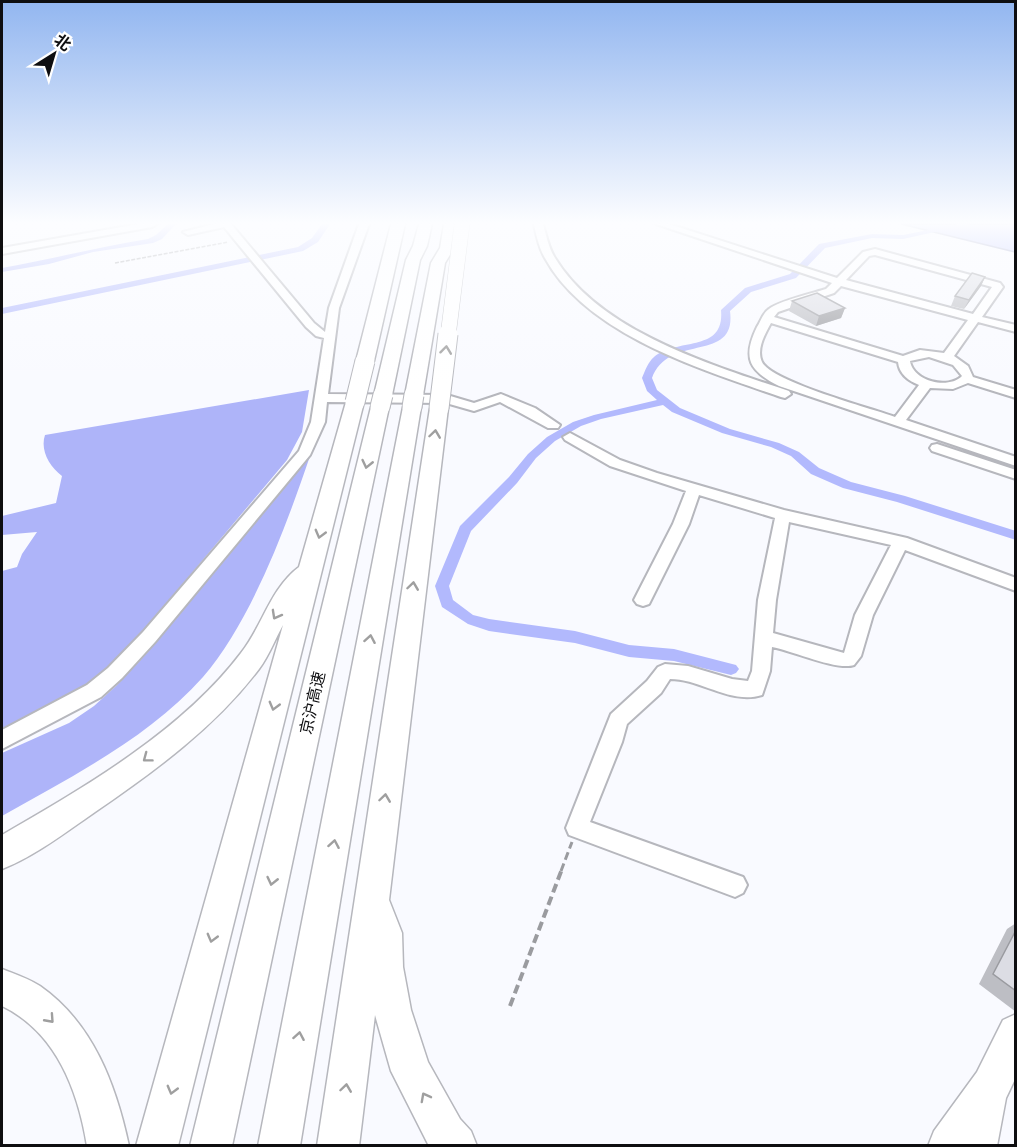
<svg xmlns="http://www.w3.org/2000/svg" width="1017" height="1147" font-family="'Varela Round','Noto Sans SC',sans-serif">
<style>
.forest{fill:#aeb4f9}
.water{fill:#b2b9fd;stroke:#8186b6;stroke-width:1.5}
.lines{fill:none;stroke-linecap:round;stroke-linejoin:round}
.canal{fill:#b2b9fd;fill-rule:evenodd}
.minor-casing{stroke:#b6b7bd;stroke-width:4}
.highway-casing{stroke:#b6b7bd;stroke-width:3}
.path-far2{stroke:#9a9b9f;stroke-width:1.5;stroke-dasharray:4 1.5;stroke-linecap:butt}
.path-far1{stroke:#9a9b9f;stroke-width:3;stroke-dasharray:8 4;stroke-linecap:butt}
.path{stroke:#9a9b9f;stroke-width:4;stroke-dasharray:9 4.5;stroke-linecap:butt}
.minor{fill:#fff;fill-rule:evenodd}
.highway{fill:#fff;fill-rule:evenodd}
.highway-bridge-far1-casing{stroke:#b6b7bd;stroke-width:16;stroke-linecap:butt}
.highway-bridge-casing{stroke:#b6b7bd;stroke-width:21;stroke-linecap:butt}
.highway-bridge-far1{stroke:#fff;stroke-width:15}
.highway-bridge{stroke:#fff;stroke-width:19}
.wall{fill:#bdbec4}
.shaded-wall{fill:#9a9ba0}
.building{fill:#dcdde4;stroke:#9a9ba0;stroke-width:1.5}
.oneway{stroke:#9f9f9f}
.labels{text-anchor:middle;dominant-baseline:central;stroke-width:6;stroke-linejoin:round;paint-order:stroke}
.street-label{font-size:16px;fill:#0e0e10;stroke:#fff}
</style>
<rect width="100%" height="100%" fill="#f9faff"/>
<!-- forest -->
<path class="forest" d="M 309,390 L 302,432 L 287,460 L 116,663 C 84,692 41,714 2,732 L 2,571 L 17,567 L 22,554 L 37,532 L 2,535 L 2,516 L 56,503 L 62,476 C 49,466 40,450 45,435 Z
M 310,456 C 287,524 251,622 203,677 C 150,737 71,777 2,816 L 2,753 L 69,723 L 94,706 L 116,686 L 147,653 Z"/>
<!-- water -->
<path class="water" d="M 901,224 L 1015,224 L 1015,252 Z"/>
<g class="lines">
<!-- canal -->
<path class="canal" d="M 168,224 L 176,224 L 162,239 L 153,243 L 93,252 L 49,264 L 2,272 L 2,268 C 51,259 99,247 148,239 L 156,235 Z
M 322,224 L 330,224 L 318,242 L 303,251 L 2,314 L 2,308 L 298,247 L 312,238 Z
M 958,224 L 971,224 L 903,239 L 872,238 L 825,248 L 796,278 L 751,292 L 730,311 C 737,364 669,332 652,378 L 657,390 L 680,408 L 730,429 L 779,443 L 799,452 L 819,468 L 851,482 L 905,496 L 1016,531 L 1016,540 L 897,502 L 843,488 L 811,474 L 791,456 L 771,447 L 722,433 L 672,412 L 663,405 L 601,419 L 581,426 L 555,441 L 536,458 L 517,483 L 471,531 L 449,586 L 453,600 L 473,615 L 489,619 L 575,631 L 629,645 L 674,649 L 736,665 L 739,669 L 736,673 L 731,675 L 674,661 L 629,657 L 575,643 L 489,631 L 468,624 L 442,607 L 435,586 L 460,526 L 509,477 L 528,454 L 547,437 L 573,422 L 594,415 L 657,400 L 647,391 L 642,378 C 645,371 648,362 654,357 C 678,337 725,353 721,310 L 745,288 L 790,274 L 819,244 L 872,234 L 903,235 Z"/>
<!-- minor casing -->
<g class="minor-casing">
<path id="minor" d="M 139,224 L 157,224 L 152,227 L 2,254 L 2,248 Z
M 214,224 L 231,224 L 314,323 L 325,332 L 329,308 L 359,224 L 369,224 L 339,308 L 328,394 L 447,395 L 474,403 L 501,394 L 535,408 L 560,425 L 558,428 L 548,428 L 500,402 L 474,411 L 446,403 L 327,402 L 325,422 L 310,455 L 155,642 L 122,678 L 101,697 L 2,749 L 2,730 L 87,685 L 108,668 L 143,632 L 299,451 L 311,422 L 324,338 L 316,336 L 306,327 L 224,227 L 188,235 L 183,232 Z
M 534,224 L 543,224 C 546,235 549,249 555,258 C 600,332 712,365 789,391 L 791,394 L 785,398 L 781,397 C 703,370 587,335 545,258 C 539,248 536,234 534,224 Z
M 656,224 L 669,224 L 837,278 L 863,252 L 875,249 L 1000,283 L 1003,287 L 982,317 L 1016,325 L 1016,332 L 978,322 L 954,356 L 968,366 L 973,377 L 1016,390 L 1016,398 L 968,383 L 953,389 L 930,388 L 906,420 L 1016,457 L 1016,466 L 779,386 C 749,371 742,358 757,327 C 761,321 763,313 769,309 C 779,301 813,293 826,289 L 832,283 ZM 875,255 L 992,287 L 973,314 L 846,280 L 869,256 ZM 841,286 L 968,320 L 944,353 L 920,350 L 903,356 L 774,317 L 778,312 L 834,293 ZM 771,323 L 898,362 C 899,374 909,381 919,385 L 895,417 C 871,408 772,382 762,362 C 756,349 765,334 771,323 ZM 929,357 L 953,365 L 962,376 C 948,390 913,381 910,361 Z
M 570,433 L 620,460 L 657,473 L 784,510 L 907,538 L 1016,578 L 1016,591 L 905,550 L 873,615 L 861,656 L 854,665 C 837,671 793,651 772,647 L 770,671 L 762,695 C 731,705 701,679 670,679 L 661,693 L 627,724 L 622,742 L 590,822 L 743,877 L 747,885 L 743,893 L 735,897 L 569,835 L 566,828 L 611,714 L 647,681 L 658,667 L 665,664 L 688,666 L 732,679 L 748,681 L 752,671 L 758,600 L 775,518 L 699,495 L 689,524 L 649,604 L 643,606 L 637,604 L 634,600 L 673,524 L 686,491 L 610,466 L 565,440 L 563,437 ZM 789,522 L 891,545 L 855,615 L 844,653 L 773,633 L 776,600 Z
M 937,444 L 1016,470 L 1016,479 L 932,451 L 930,448 L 932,445 Z"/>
</g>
<!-- highway casing -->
<g class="highway-casing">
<path id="highway" d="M 391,224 L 405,224 L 374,361 L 371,365 L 359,365 L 356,361 Z
M 419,224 L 432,224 L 427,246 L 420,260 L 392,395 L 390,399 L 376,399 L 374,395 L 406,260 L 413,246 Z
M 444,224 L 458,224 L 454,248 L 445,263 L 423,395 L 421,399 L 407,399 L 405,395 L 431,263 L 440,248 Z
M 355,396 L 362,398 L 364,402 L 178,1146 L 136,1146 L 283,625 C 275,639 269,656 259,669 C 215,727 155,771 95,812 C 66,832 35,856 2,869 L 2,835 C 85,787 182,731 241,653 C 263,625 270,589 299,567 L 346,402 L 348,398 Z
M 380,401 L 387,403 L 389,407 L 232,1146 L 190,1146 L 371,407 L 373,403 Z
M 412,401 L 419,403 L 421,407 L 300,1146 L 258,1146 L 403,407 L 405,403 Z
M 439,402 L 446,404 L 448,408 L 389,900 L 402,933 L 403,967 L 411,1010 L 428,1062 L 460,1119 L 471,1131 L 477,1146 L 429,1146 L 391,1071 L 375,1015 L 359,1146 L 317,1146 L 430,408 L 432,404 Z
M 2,969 C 15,974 29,979 40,986 C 93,1023 116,1085 129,1146 L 87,1146 C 78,1090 56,1032 2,1006 Z
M 1016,1014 L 1016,1077 L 1006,1098 L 997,1146 L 928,1146 L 934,1131 L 977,1072 L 1003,1020 Z"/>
</g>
<!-- path-far2 -->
<path class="path-far2" d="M 115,263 L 228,242"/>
<!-- path-far1 -->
<path class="path-far1" d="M 561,871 L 572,842"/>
<!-- path -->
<path class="path" d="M 510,1006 L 562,869"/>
<!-- minor -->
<use href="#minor" class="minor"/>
<!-- highway -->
<use href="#highway" class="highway"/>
<!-- highway-bridge-far1 casing -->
<g class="highway-bridge-far1-casing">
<path id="highway-bridge-far1" d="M 448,336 L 462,224"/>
</g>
<!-- highway-bridge casing -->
<g class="highway-bridge-casing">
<path id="highway-bridge" d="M 355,402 L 365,361
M 380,407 L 383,395
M 412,407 L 414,395
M 439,408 L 448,334"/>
</g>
<!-- highway-bridge-far1 -->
<use href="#highway-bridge-far1" class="highway-bridge-far1"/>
<!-- highway-bridge -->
<use href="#highway-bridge" class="highway-bridge"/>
</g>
<!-- wall -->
<path class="wall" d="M 985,277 L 981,286 L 964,309 L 951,306 L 955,296 Z
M 792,301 L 845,308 L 841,318 L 816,326 L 789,311 Z
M 1016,923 L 1016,1012 L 979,984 L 1007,929 Z"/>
<!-- shaded-wall -->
<path class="shaded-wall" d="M 985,277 L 981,286 L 964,309 L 969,300 Z
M 845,308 L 841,318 L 816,326 L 819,316 Z"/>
<!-- building -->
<path class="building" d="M 972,273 L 985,277 L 969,300 L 955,296 Z
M 817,293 L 845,308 L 819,316 L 792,301 Z
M 1016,930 L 1016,991 L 993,974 Z"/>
<!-- one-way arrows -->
<defs><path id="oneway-chevron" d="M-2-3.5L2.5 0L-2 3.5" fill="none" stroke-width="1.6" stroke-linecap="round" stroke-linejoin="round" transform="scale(1.5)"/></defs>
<g class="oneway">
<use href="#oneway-chevron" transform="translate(446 350) rotate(-83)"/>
<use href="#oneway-chevron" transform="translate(435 434) rotate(-82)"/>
<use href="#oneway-chevron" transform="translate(367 464) rotate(103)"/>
<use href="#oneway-chevron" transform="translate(320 534) rotate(105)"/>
<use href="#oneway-chevron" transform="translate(413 586) rotate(-82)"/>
<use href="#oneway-chevron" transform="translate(276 615) rotate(119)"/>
<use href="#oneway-chevron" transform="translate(370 639) rotate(-80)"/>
<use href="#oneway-chevron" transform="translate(274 706) rotate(105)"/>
<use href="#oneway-chevron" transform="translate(147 758) rotate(143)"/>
<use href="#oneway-chevron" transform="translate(385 798) rotate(-82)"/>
<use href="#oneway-chevron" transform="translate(334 844) rotate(-80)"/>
<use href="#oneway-chevron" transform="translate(272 881) rotate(103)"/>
<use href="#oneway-chevron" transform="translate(212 938) rotate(105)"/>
<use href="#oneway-chevron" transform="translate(50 1019) rotate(48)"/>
<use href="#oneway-chevron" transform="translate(299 1036) rotate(-80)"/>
<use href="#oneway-chevron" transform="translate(346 1088) rotate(-82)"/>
<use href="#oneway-chevron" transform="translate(172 1090) rotate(105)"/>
<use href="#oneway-chevron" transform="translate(425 1097) rotate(-118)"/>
</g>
<!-- sky -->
<linearGradient id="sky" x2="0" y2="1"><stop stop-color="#92b6f0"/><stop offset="0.58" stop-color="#fcfdff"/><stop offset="1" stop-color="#fcfdff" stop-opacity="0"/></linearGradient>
<rect width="1017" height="384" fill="url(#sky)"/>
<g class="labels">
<!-- street labels -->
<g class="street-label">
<text transform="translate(313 703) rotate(-77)">京沪高速</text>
</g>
</g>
<!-- border -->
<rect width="1017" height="1147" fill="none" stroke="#0e0e10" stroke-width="6"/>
<!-- north arrow -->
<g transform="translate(54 54) rotate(37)" stroke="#ffffff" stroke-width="4.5" paint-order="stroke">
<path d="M0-4.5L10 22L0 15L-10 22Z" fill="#0e0e10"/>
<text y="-9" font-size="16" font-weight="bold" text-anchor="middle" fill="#0e0e10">北</text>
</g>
</svg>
